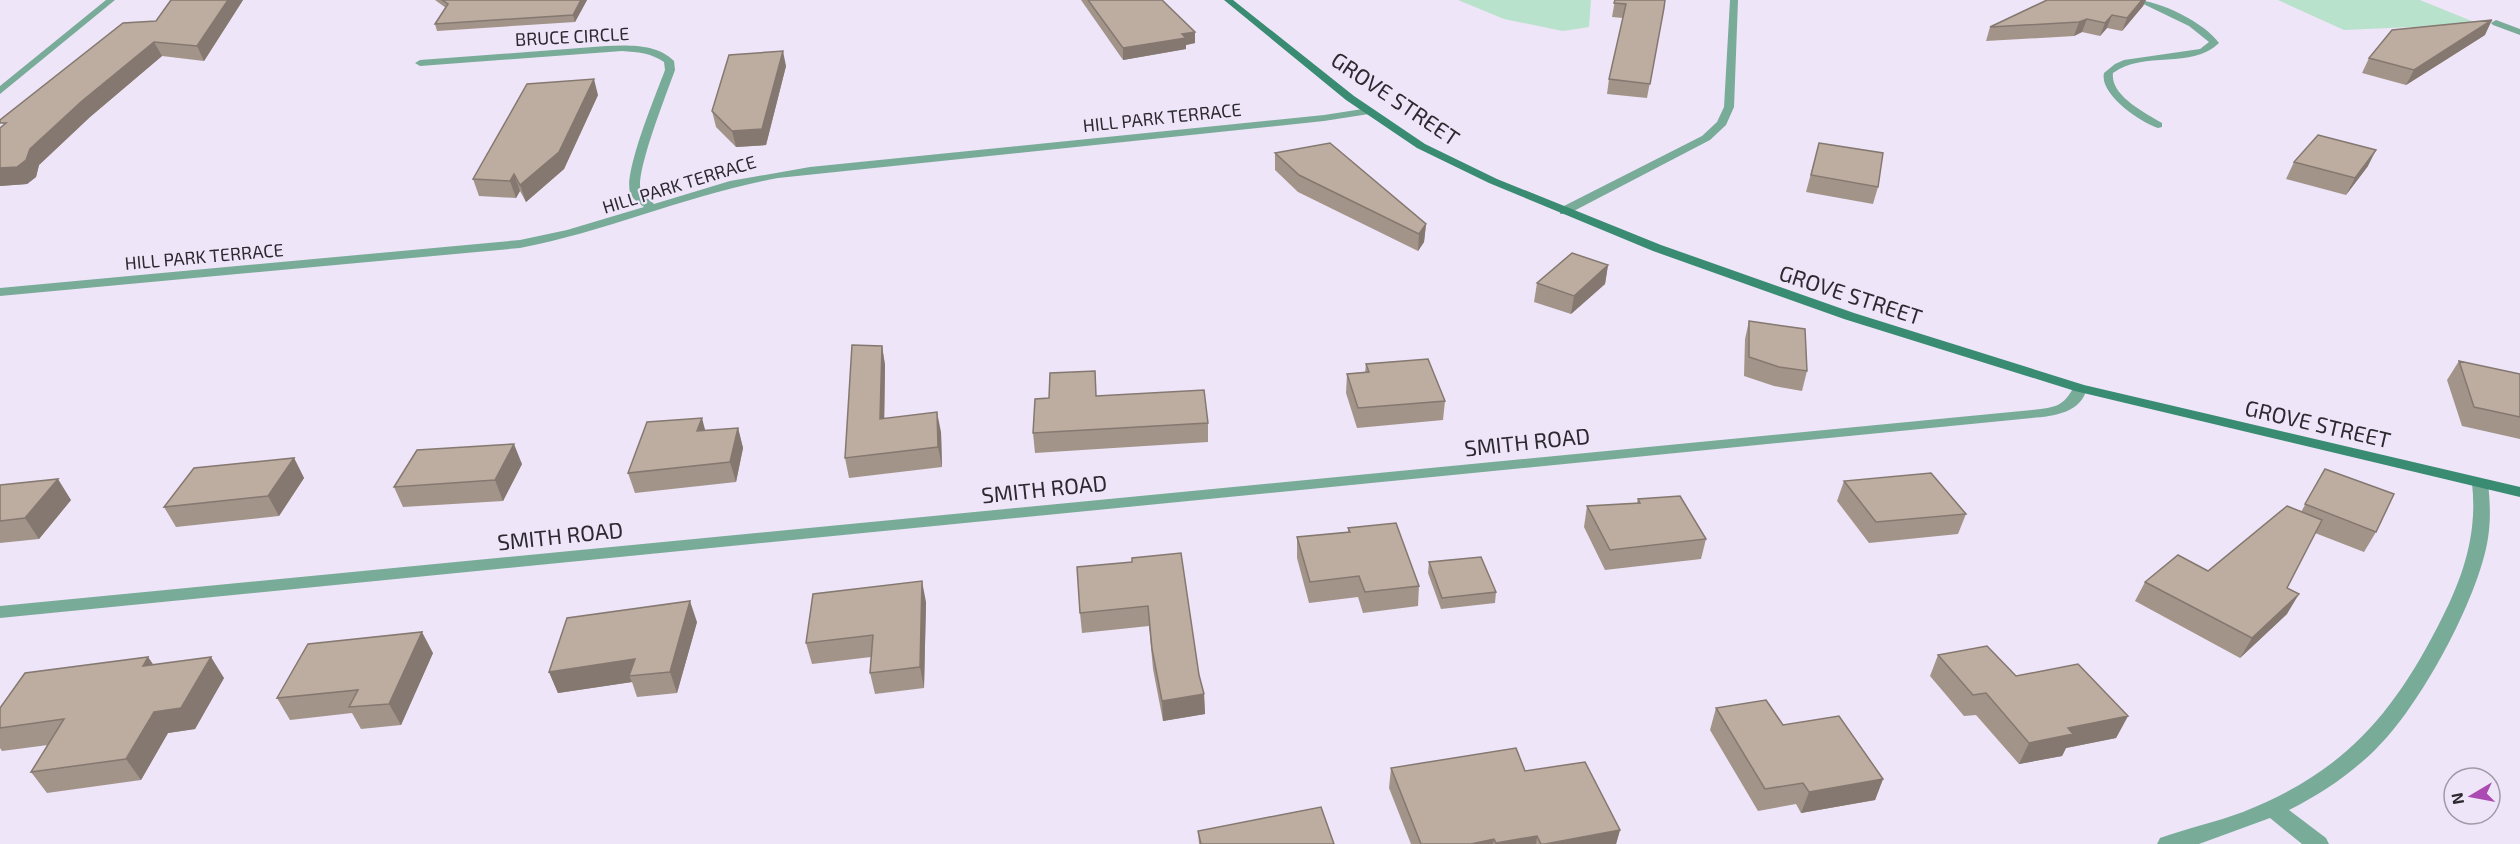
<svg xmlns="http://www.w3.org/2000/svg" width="2520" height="844" font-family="'Exo 2',sans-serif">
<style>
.green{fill:#b8e2cb}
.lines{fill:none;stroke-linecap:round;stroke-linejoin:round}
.street{fill:#79ab99;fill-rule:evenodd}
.secondary{fill:#398b72;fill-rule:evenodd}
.wall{fill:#a3948a}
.shaded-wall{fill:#847870}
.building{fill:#bdaca0;stroke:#847870;stroke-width:1.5}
.labels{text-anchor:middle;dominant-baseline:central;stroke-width:4.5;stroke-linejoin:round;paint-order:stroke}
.far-street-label{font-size:18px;fill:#2c2930;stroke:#eee5f8}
.street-label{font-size:22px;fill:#2c2930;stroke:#eee5f8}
</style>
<rect width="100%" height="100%" fill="#eee5f8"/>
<!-- green -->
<path class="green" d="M 1458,0 L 1591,0 L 1589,27 L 1563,31 L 1504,19 Z
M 2278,0 L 2420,0 L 2479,24 L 2344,30 Z"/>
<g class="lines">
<!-- street -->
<path class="street" d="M 106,0 L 115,0 L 0,94 L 0,86 Z
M 1730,0 L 1738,0 L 1734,107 L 1726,125 L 1710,140 L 1568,214 L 1560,214 L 1560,208 L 1702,136 L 1717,122 L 1724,107 Z
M 2135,0 C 2159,0 2205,23 2219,43 C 2192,70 2144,50 2113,73 C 2110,96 2146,113 2162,123 L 2162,127 L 2158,128 C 2140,122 2099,94 2104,73 L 2115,64 L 2124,60 L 2200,49 L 2209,42 L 2189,26 Z
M 2496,20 L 2520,29 L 2520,35 L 2493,25 L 2491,23 Z
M 606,46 C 629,45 657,44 674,61 L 675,70 C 668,90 634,175 641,191 C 643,196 650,200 654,204 L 730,181 L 810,167 L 1324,115 L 1369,108 L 1374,111 L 1369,114 L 1324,121 L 778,178 C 690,194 608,231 520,248 L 0,296 L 0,288 L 520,240 L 567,230 L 644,207 C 640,204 633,199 631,195 C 621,177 657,92 665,70 L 664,62 C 651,53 638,52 622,51 L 420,66 L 415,63 L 420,60 Z
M 2080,384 L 2087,388 C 2081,413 2054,416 2032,418 L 0,618 L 0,606 L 2032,410 C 2057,407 2063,407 2075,385 Z
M 2480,478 L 2488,483 C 2490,501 2491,519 2488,538 C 2479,598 2419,708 2375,750 C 2349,775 2321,794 2289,810 L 2326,838 L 2329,844 L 2302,844 L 2270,818 L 2199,844 L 2157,844 L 2160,838 C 2188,828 2216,822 2243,812 C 2341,773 2390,719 2438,626 C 2462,580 2478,536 2472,483 Z"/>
<!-- secondary -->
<path class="secondary" d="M 1224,0 L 1233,0 L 1354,96 L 1425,144 L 1497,179 L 1661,245 L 1854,313 L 2084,385 L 2520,487 L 2520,497 L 2075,391 L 1844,319 L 1653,251 L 1489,183 L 1417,148 L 1346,100 Z"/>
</g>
<!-- wall -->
<path class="wall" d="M 171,0 L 243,0 L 204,61 L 162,56 L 90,117 L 39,165 L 36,177 L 27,184 L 0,186 L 156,21 Z
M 435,0 L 587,0 L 575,22 L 437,31 L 435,24 L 446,8 Z
M 1081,0 L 1162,0 L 1195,43 L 1186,45 L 1186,49 L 1123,60 Z
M 1615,0 L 1664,8 L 1647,98 L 1607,94 L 1609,79 L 1623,18 L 1612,17 Z
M 2047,0 L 2146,0 L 2143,6 L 2122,31 L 2107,28 L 2100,36 L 2082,32 L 2074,36 L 1986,41 L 1990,27 Z
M 2485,35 L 2406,85 L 2362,73 L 2369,58 Z
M 786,66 L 766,145 L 736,147 L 716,127 L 712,111 Z
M 598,95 L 564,169 L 526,202 L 520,191 L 516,198 L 479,196 L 473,179 Z
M 1819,143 L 1878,187 L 1873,204 L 1806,192 Z
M 1275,153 L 1426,224 L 1424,242 L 1418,251 L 1298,192 L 1275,170 Z
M 2294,162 L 2368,166 L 2346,195 L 2286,179 Z
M 1608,265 L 1605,284 L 1571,314 L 1534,302 L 1537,283 Z
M 1749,321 L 1807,371 L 1802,391 L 1774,386 L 1744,376 L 1745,339 Z
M 882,346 L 885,365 L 884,418 L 941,432 L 942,467 L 849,478 L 845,458 Z
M 2459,361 L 2520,374 L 2520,439 L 2462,426 L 2447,380 Z
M 1366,364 L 1445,401 L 1443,420 L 1357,428 L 1346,393 L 1347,374 L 1365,373 Z
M 1097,396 L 1208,423 L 1208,442 L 1035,453 L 1033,433 Z
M 738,428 L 743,448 L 736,482 L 635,493 L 628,473 Z
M 294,458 L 304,478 L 279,516 L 176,527 L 164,507 Z
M 522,464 L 503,501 L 403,507 L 394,487 Z
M 2325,469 L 2376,532 L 2364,552 L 2315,533 L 2287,588 L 2287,614 L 2240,658 L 2135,601 L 2145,582 L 2208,571 L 2301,512 Z
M 1844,481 L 1966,514 L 1958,534 L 1869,543 L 1837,501 Z
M 0,485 L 71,500 L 39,539 L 0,543 Z
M 1638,499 L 1706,539 L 1701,559 L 1605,570 L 1584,527 L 1587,506 L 1637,503 Z
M 1348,528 L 1419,586 L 1418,606 L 1363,613 L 1358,597 L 1309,603 L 1297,558 L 1297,537 L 1348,532 Z
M 1132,562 L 1199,675 L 1204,694 L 1205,714 L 1163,721 L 1153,669 L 1149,626 L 1082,633 L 1080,613 Z
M 1429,562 L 1496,592 L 1495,603 L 1441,609 L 1428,573 Z
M 926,602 L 924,688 L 875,694 L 870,673 L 871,657 L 812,664 L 806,643 Z
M 697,622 L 677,693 L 637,697 L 632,682 L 558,693 L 549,672 Z
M 433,653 L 401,725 L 361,729 L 352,713 L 290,720 L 277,698 Z
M 1938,655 L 2016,676 L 2128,716 L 2116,738 L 2066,748 L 2062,756 L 2019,764 L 1976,715 L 1964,716 L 1930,676 Z
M 148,657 L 153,664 L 224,678 L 195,729 L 168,733 L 141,780 L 47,793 L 31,772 L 48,745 L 2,751 L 0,748 L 0,708 Z
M 1716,708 L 1783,725 L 1883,779 L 1875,800 L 1801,813 L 1796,804 L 1758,811 L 1710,730 Z
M 1391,768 L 1525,771 L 1620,830 L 1616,844 L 1411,844 L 1389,788 Z
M 1198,831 L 1334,844 L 1199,844 Z"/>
<!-- shaded-wall -->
<path class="shaded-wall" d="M 228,0 L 243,0 L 204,61 L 197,46 Z
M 581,0 L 587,0 L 575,22 L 573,15 Z
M 2142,0 L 2146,0 L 2143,6 L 2122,31 L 2127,18 Z
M 2112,15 L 2107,28 L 2100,36 L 2105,23 Z
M 2087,19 L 2082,32 L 2074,36 L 2079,22 Z
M 2492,20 L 2485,35 L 2406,85 L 2414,70 Z
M 1195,32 L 1195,43 L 1186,45 L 1186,49 L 1123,60 L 1123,48 L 1182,34 Z
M 154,42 L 162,56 L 90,117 L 39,165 L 36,177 L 27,184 L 0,186 L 0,168 Z
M 783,51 L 786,66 L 766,145 L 736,147 L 732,131 Z
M 594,79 L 598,95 L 564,169 L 526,202 L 520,185 Z
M 2376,150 L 2368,166 L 2346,195 L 2355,178 Z
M 514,174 L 520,191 L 516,198 L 510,181 Z
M 1426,224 L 1424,242 L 1418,251 L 1419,234 Z
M 1608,265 L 1605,284 L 1571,314 L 1574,296 Z
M 882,346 L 885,365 L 884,438 L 880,419 Z
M 937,412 L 941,432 L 942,467 L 938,447 Z
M 702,418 L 707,437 L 697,431 Z
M 738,428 L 743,448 L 736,482 L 730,462 Z
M 514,444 L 522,464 L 503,501 L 495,480 Z
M 294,458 L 304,478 L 279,516 L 268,496 Z
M 58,479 L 71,500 L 39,539 L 25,518 Z
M 922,581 L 926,602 L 924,688 L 920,667 Z
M 2299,594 L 2287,614 L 2240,658 L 2252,638 Z
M 690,601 L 697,622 L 677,693 L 670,672 Z
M 422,632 L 433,653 L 401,725 L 389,704 Z
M 148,657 L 162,679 L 143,666 Z
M 211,657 L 224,678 L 195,729 L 168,733 L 141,780 L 126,759 L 154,712 Z
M 635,659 L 629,676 L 632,682 L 558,693 L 549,672 Z
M 1204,694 L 1205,714 L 1163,721 L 1162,701 Z
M 2128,716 L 2116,738 L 2066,748 L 2062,756 L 2019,764 L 2029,743 L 2068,728 Z
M 1883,779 L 1875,800 L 1801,813 L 1809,792 Z
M 1620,830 L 1616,844 L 1545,844 Z
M 1537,836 L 1536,844 L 1495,844 L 1496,843 Z
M 1494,839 L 1493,844 L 1471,844 Z"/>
<!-- building -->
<path class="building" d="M 171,0 L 228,0 L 197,46 L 154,42 L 82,101 L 30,149 L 26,160 L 17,167 L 0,168 L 0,128 L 6,123 L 0,123 L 0,120 L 123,23 L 156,21 Z
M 442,0 L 581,0 L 573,15 L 435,24 L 448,4 Z
M 1088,0 L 1162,0 L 1195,32 L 1182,34 L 1186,38 L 1123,48 Z
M 1615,0 L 1665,0 L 1664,8 L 1650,84 L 1609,79 L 1626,4 L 1614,3 Z
M 2047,0 L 2142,0 L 2127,18 L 2112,15 L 2105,23 L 2087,19 L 2079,22 L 1990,27 Z
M 2492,20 L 2414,70 L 2369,58 L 2392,30 Z
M 783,51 L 762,129 L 732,131 L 712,111 L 729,55 Z
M 594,79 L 559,152 L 520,185 L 514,174 L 510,181 L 473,179 L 527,84 Z
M 2318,135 L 2376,150 L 2355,178 L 2294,162 Z
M 1330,143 L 1426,224 L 1419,234 L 1299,175 L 1275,153 Z
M 1819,143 L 1883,153 L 1878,187 L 1811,175 Z
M 1572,253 L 1608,265 L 1574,296 L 1537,283 Z
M 1749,321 L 1805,329 L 1807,371 L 1779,367 L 1749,357 Z
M 852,345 L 882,346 L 880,419 L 937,412 L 938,447 L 845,458 Z
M 1428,359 L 1445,401 L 1358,408 L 1347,374 L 1369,372 L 1366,364 Z
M 2459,361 L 2520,374 L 2520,417 L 2474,407 Z
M 1095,371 L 1096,396 L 1204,390 L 1208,423 L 1033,433 L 1035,399 L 1049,398 L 1050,373 Z
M 702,418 L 697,431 L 738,428 L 730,462 L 628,473 L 647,422 Z
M 514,444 L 495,480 L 394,487 L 417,450 Z
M 294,458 L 268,496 L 164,507 L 194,468 Z
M 2325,469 L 2394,494 L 2376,532 L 2305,504 Z
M 1931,473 L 1966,514 L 1876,522 L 1844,481 Z
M 58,479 L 25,518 L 0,521 L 0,485 Z
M 1680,496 L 1706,539 L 1610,550 L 1587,506 L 1640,503 L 1638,499 Z
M 2287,506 L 2322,520 L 2287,588 L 2299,594 L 2252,638 L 2145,582 L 2178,555 L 2208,571 Z
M 1396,523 L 1419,586 L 1365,592 L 1359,576 L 1310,582 L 1297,537 L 1350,532 L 1348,528 Z
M 1181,553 L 1199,675 L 1204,694 L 1162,701 L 1152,649 L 1148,606 L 1080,613 L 1077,567 L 1132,562 L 1132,558 Z
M 1481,557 L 1496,592 L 1442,598 L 1429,562 Z
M 922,581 L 920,667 L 870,673 L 873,635 L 806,643 L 813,594 Z
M 690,601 L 670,672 L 629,676 L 635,659 L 549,672 L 567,618 Z
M 422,632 L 389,704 L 349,707 L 358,690 L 277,698 L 308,644 Z
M 1987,646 L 2016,676 L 2078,664 L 2128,716 L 2068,728 L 2073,734 L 2029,743 L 1986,693 L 1973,695 L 1938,655 Z
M 148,657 L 143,666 L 211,657 L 181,708 L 154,712 L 126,759 L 31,772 L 64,719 L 0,728 L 0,708 L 25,673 Z
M 1766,700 L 1783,725 L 1839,716 L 1883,779 L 1809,792 L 1803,783 L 1765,789 L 1716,708 Z
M 1516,748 L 1525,771 L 1585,762 L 1620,830 L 1545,844 L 1541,844 L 1537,836 L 1496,843 L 1494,839 L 1471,844 L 1421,844 L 1391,768 Z
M 1321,807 L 1334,844 L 1201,844 L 1198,831 Z"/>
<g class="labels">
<!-- far-street labels -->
<g class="far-street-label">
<text transform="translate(572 36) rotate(-3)">BRUCE CIRCLE</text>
<text transform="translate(1162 117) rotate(-6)">HILL PARK TERRACE</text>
<text transform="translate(679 184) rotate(-17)">HILL PARK TERRACE</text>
<text transform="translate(204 256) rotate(-5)">HILL PARK TERRACE</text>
</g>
<!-- street labels -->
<g class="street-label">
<text transform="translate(1396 98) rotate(34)">GROVE STREET</text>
<text transform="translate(1851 294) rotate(18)">GROVE STREET</text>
<text transform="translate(2318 423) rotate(13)">GROVE STREET</text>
<text transform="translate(1527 441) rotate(-6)">SMITH ROAD</text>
<text transform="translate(1044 488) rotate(-6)">SMITH ROAD</text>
<text transform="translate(560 535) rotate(-6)">SMITH ROAD</text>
</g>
</g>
<!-- north arrow -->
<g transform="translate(2472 796) rotate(260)"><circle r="28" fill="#eee5f8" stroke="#a09aa8" stroke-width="1.5"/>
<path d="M0-4.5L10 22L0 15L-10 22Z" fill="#aa4ab2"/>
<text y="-9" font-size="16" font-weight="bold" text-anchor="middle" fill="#2c2930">N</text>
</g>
</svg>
